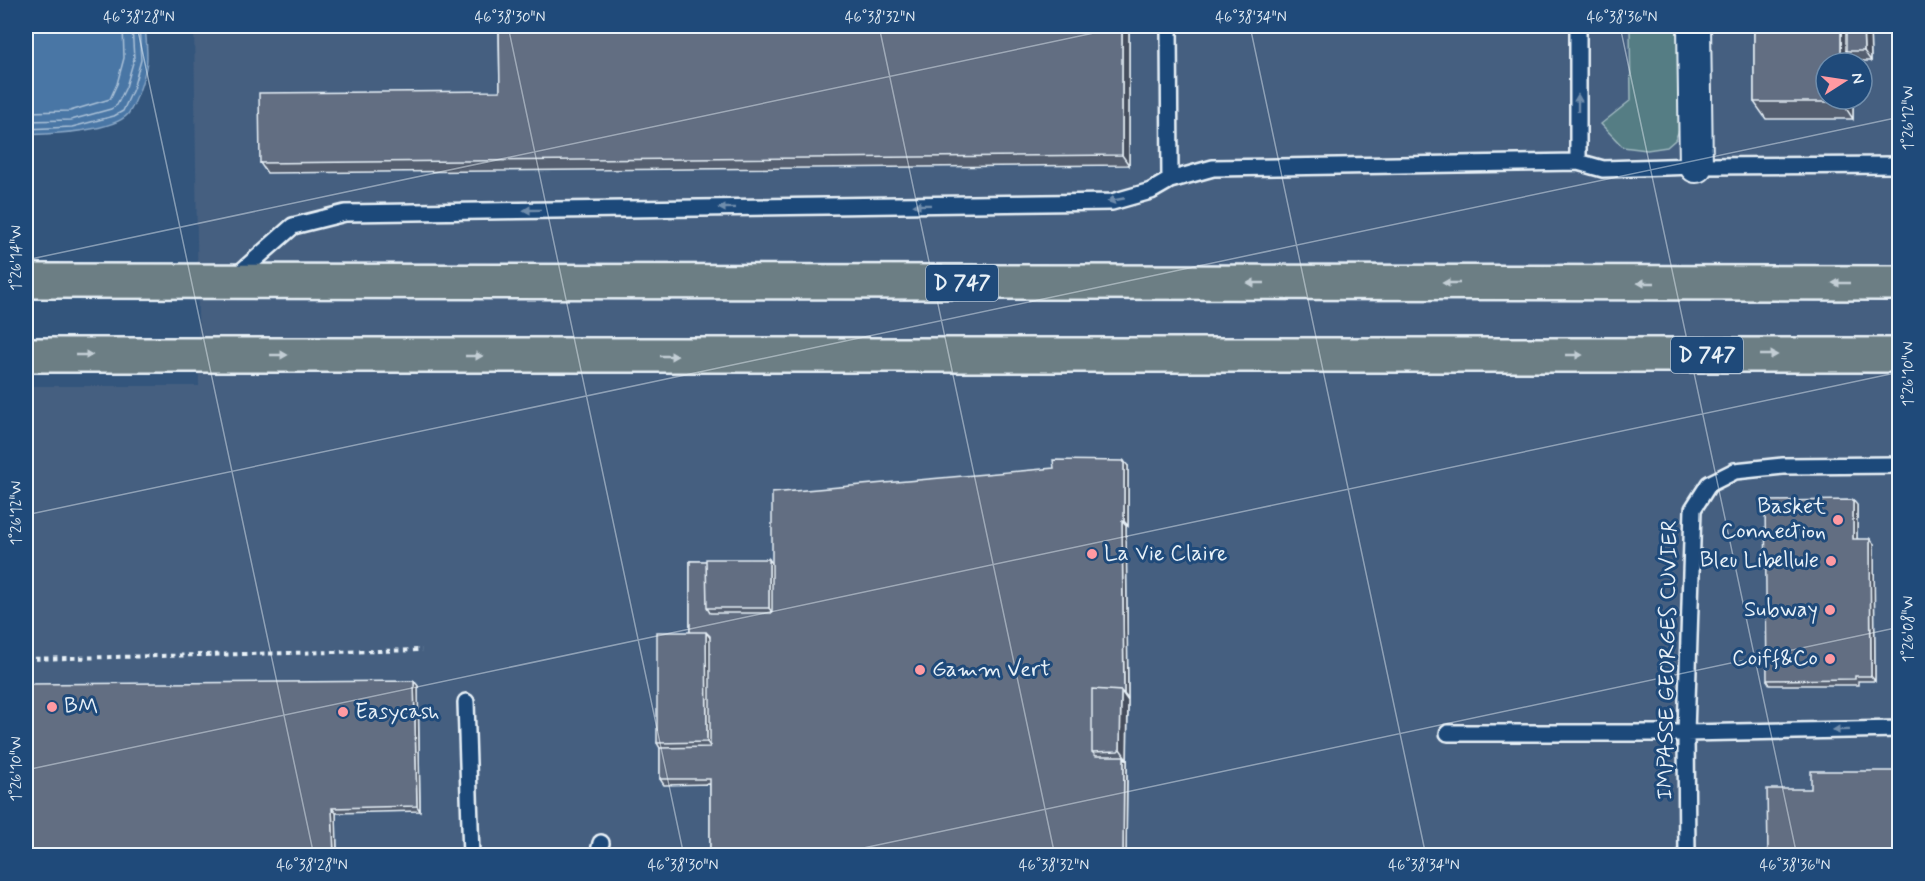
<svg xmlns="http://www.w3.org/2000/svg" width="1925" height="881" font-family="Mynerve,sans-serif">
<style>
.built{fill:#445f80;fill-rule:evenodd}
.green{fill:#547d84;stroke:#9eb7be;stroke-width:1.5}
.water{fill:#4a76a5;stroke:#89a7c6;stroke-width:1.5}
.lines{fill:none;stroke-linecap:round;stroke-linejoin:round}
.shore{stroke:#a9c0d7;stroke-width:1.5}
.lane-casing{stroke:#e8f1f8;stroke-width:20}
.street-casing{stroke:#e8f1f8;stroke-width:36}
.highway-casing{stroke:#e8f1f8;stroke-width:38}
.path{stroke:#e8f1f8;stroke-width:4;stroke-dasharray:4.5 4.5;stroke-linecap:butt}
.lane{stroke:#1f4a7a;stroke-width:15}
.street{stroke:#1f4a7a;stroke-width:32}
.highway{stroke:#6c7e84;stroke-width:33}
.wall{fill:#545f70;stroke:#e8f1f8;stroke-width:1.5}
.shaded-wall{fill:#454d5b;stroke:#e8f1f8;stroke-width:1.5}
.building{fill:#626e82;stroke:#e8f1f8;stroke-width:1.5}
.oneway{fill:#6f8dac}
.oneway2{fill:#c3ced5}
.ticks{fill:none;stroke:#e8f1f8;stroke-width:1.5;stroke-opacity:0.45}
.poi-dot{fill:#ff9aa2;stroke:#1f4a7a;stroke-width:2}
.labels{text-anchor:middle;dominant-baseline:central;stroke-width:6;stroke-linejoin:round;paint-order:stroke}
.shield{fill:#1f4a7a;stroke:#acbfd2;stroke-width:1.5}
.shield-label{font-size:21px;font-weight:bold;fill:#e8f1f8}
.poi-label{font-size:22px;fill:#e8f1f8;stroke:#1f4a7a;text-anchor:end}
.street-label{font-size:22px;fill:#e8f1f8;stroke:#1f4a7a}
.neatline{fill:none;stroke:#e8f1f8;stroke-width:2}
.ticks-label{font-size:15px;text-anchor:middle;fill:#e8f1f8}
</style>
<rect width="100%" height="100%" fill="#33557c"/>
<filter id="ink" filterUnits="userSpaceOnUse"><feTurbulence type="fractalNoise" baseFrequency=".0167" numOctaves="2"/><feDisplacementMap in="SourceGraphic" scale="12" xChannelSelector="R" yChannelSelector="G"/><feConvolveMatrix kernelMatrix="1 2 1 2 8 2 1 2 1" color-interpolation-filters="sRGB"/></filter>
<g filter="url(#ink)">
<!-- built -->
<path class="built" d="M 194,26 L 1899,26 L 1899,855 L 26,855 L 26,386 L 199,386 ZM 1826,63 L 1862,63 L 1862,99 L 1826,99 Z"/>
<!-- green -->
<path class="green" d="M 1630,26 L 1679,26 L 1679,130 L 1675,140 L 1667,147 L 1647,150 L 1623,147 L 1601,124 L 1631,100 Z"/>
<!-- water -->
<path class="water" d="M 26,26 L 145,26 C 146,36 147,47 147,58 C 147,71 136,104 128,114 C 113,132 48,134 26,135 Z"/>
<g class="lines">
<!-- shore -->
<path class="shore" d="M 26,112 L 70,111 L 110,99 L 117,84 L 124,58 L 123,26
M 26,121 L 71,120 L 111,109 L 117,105 L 126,87 L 134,59 L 132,26
M 26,129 L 72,127 L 114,116 L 123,111 L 133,89 L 141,60 L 139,26"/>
<!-- lane casing -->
<g class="lane-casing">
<path id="lane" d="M 1169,26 L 1170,180
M 1578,162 L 1578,26
M 234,278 L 293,226 L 345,213 L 1112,202 L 1151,191 L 1170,180 L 1213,168 L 1578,162 L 1603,169 L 1696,166 L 1900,165
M 466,702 L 471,856
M 1448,733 L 1686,733 L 1900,729
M 598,856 L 601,843
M 1687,856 L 1686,733 L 1693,509 L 1709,484 L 1735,471 L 1783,466 L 1900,465"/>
</g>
<!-- street casing -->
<g class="street-casing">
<path id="street" d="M 1694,26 L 1696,166"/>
</g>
<!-- highway casing -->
<g class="highway-casing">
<path id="highway" d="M 26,281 L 1900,283
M 26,355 L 1900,355"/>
</g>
<!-- path -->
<path class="path" d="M 26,659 L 422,650"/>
<!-- lane -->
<use href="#lane" class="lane"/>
<!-- street -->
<use href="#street" class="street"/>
<!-- highway -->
<use href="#highway" class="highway"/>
</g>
<!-- wall -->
<path class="wall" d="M 499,26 L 1129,26 L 1129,165 L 267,173 L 260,163 L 500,91 Z
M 1754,26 L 1870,26 L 1871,61 L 1853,61 L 1853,63 L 1826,63 L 1826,99 L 1853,99 L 1853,119 L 1766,119 L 1754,102 Z
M 1128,466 L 1128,526 L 1126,526 L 1128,699 L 1127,699 L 1128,701 L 1126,855 L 710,855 L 710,784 L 664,785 L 660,779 L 660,748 L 657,743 L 690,632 L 690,561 L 772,563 Z
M 1857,505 L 1857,539 L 1874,544 L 1875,681 L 1858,681 L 1858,685 L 1770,685 L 1767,680 Z
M 414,681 L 418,686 L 420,811 L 336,813 L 337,855 L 26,855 Z"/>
<!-- shaded-wall -->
<path class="shaded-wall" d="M 1122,26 L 1129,26 L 1129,165 L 1122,155 Z
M 1841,26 L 1853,26 L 1846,51 L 1853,61 L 1853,63 L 1841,63 Z
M 1863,26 L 1870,26 L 1871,61 L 1864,51 Z
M 1842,99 L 1853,99 L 1853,119 L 1842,102 Z
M 1124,461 L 1128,466 L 1128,526 L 1124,521 Z
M 1853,500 L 1857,505 L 1857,544 L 1853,539 Z
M 1122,521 L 1126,526 L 1128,699 L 1124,694 Z
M 1870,539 L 1874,544 L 1875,681 L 1871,676 Z
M 769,559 L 776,569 L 776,618 L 769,608 Z
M 706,632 L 713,642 L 714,752 L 707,742 Z
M 414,681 L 418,686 L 420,811 L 417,806 Z
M 1121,691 L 1128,701 L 1127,759 L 1120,749 Z
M 1124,756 L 1127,761 L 1126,855 L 1123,855 Z
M 332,808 L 336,813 L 337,855 L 334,855 Z"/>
<!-- building -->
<path class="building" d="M 499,26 L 1122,26 L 1122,155 L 260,163 L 259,93 L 500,91 Z
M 1754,26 L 1841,26 L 1841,63 L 1826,63 L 1826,99 L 1842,99 L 1842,102 L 1754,102 Z
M 1846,26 L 1863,26 L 1864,51 L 1846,51 Z
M 1053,460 L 1124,461 L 1124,521 L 1122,521 L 1124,694 L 1121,691 L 1092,689 L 1092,752 L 1096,756 L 1124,756 L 1123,855 L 710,855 L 710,779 L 660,779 L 660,748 L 710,747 L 710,636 L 706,632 L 690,632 L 690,561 L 706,561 L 707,608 L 710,613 L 772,613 L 772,493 L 1054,468 Z
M 1853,500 L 1853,539 L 1870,539 L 1871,676 L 1855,676 L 1855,679 L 1767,680 L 1765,501 Z
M 706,559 L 769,559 L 769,608 L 707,608 Z
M 657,632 L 706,632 L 707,742 L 657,743 Z
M 414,681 L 417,806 L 332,808 L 334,855 L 26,855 L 26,684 Z
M 1092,689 L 1121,691 L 1120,749 L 1118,751 L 1092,752 Z
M 1811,771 L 1899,771 L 1899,855 L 1768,855 L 1767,789 L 1811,789 Z"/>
<!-- one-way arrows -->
<defs><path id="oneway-solid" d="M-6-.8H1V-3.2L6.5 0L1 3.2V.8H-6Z" transform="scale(1.5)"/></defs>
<g class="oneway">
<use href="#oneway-solid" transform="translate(1578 103) rotate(-90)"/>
<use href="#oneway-solid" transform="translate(1116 200) rotate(169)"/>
<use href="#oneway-solid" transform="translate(922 205) rotate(179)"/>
<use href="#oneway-solid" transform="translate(727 208) rotate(179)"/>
<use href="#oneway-solid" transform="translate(532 210) rotate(179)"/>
<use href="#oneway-solid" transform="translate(1841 730) rotate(179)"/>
</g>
<g class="oneway2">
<use href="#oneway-solid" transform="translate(1256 283) rotate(-180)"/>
<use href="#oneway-solid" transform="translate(1451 283) rotate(-180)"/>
<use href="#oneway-solid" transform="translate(1646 283) rotate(-180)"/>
<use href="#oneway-solid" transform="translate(1841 283) rotate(180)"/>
<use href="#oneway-solid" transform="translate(84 355)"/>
<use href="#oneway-solid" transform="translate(279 355)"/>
<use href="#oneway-solid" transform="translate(1574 355)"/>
<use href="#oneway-solid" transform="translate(1769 355)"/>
<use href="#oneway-solid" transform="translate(474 356)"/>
<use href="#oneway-solid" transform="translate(669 356)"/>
</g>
</g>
<!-- ticks -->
<path class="ticks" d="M 137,26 L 314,856M 508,26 L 684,856M 879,26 L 1055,856M 1250,26 L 1426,856M 1620,26 L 1797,856M 26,260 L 1127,26M 26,515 L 1900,117M 26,770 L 1900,372M 826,856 L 1900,627"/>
<!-- markers -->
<g class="poi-dot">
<circle cx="1838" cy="520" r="6"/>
<circle cx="1092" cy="554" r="6"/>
<circle cx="1831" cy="561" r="6"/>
<circle cx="1830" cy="610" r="6"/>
<circle cx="1830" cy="659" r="6"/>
<circle cx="920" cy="670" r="6"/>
<circle cx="52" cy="707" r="6"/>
<circle cx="343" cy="712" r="6"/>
</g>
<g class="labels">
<!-- shield labels -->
<g class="shield">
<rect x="926" y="265" width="72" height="36" rx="4.5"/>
<rect x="1671" y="337" width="72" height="36" rx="4.5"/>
</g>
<g class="shield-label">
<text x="962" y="283">D 747</text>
<text x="1707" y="355">D 747</text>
</g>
<!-- poi labels -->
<g class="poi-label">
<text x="1826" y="507">Basket<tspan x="1826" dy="25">Connection</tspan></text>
<text x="1104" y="554" text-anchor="start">La Vie Claire</text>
<text x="1819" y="561">Bleu Libellule</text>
<text x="1818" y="610">Subway</text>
<text x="1818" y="659">Coiff&amp;Co</text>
<text x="932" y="670" text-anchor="start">Gamm Vert</text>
<text x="64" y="707" text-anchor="start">BM</text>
<text x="355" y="712" text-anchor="start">Easycash</text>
</g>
<!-- street labels -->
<g class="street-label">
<text transform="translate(1668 660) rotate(-89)">IMPASSE GEORGES CUVIER</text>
</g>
</g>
<!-- margin -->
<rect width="1925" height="881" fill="none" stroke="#1f4a7a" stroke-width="66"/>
<!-- north arrow -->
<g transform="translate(1844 81) rotate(78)"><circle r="28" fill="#1f4a7a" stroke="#6f8dac" stroke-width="1.5"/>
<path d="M0-4.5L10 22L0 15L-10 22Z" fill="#ff9aa2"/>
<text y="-9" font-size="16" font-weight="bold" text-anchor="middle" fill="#e8f1f8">N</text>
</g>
<rect x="33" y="33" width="1859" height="815" class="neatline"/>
<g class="ticks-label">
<text x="139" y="22">46°38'28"N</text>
<text x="510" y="22">46°38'30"N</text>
<text x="880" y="22">46°38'32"N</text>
<text x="1251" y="22">46°38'34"N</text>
<text x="1622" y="22">46°38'36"N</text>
<text transform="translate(1908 118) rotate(-90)" y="5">1°26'12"W</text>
<text transform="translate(16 258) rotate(-90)" y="5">1°26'14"W</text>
<text transform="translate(1908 374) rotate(-90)" y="5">1°26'10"W</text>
<text transform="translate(16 513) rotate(-90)" y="5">1°26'12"W</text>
<text transform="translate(1908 629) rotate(-90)" y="5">1°26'08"W</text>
<text transform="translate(16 769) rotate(-90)" y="5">1°26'10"W</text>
<text x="312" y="870">46°38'28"N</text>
<text x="683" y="870">46°38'30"N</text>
<text x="1054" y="870">46°38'32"N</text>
<text x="1424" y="870">46°38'34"N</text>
<text x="1795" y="870">46°38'36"N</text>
</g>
</svg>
